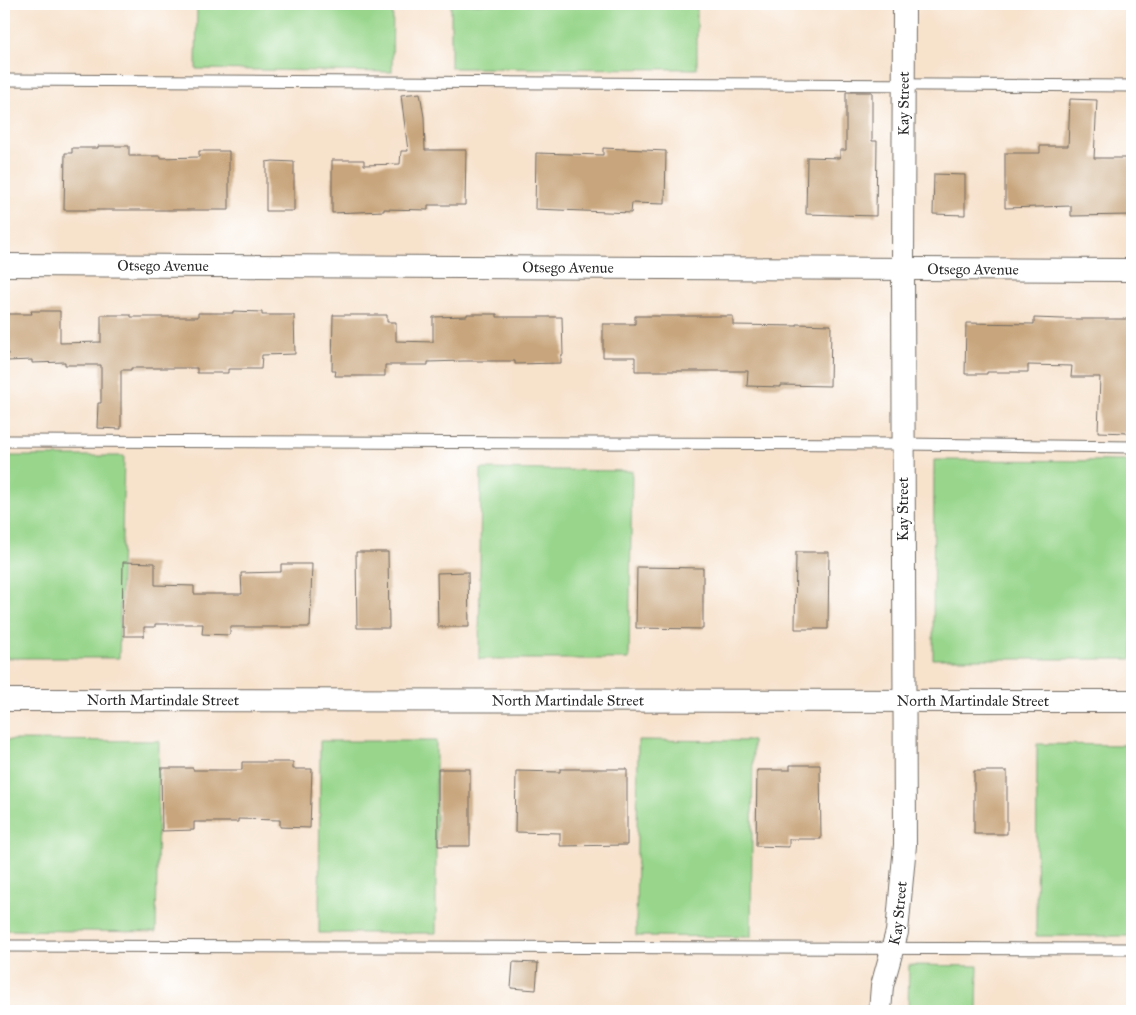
<svg xmlns="http://www.w3.org/2000/svg" width="1136" height="1015" font-family="'IM FELL Great Primer',serif">
<style>
.green{fill:#99d68c;stroke:#62805c}
.building{fill:#c8a57b}
.lines{fill:none;stroke-linecap:round;stroke-linejoin:round}
.service-casing{stroke:#726b63;stroke-width:13}
.minor-casing{stroke:#726b63;stroke-width:24}
.service{stroke:#fff;stroke-width:11}
.minor{stroke:#fff;stroke-width:22}
.labels{text-anchor:middle;dominant-baseline:central;stroke-width:5;stroke-linejoin:round;paint-order:stroke}
.street-label{font-size:15px;fill:#2b2b2b;stroke:#fff}
</style>
<rect width="100%" height="100%" fill="#fff"/>
<filter id="ink" filterUnits="userSpaceOnUse"><feTurbulence type="fractalNoise" baseFrequency=".02" numOctaves="2"/><feDisplacementMap in="SourceGraphic" scale="10" xChannelSelector="R" yChannelSelector="G"/><feConvolveMatrix kernelMatrix="1 2 1 2 8 2 1 2 1" color-interpolation-filters="sRGB"/></filter>
<filter id="wash" filterUnits="userSpaceOnUse"><feTurbulence type="fractalNoise" baseFrequency=".0096" numOctaves="4" result="noise"/><feDisplacementMap in="SourceGraphic" scale="20" xChannelSelector="R" yChannelSelector="G"/><feGaussianBlur stdDeviation="1.12" result="paint"/><feColorMatrix in="noise" values="0 0 0 0 0 0 0 0 0 0 0 0 0 0 0 0 0 1.4 0 .05"/><feComposite in="paint" operator="in"/></filter>
<g filter="url(#wash)">
<rect width="100%" height="100%" fill="#f7e2cc"/>
<!-- green -->
<path class="green" d="M 197,4 L 393,4 L 392,72 L 196,69 Z
M 451,4 L 697,4 L 697,69 L 451,68 Z
M 4,456 L 124,456 L 119,658 L 4,658 Z
M 934,460 L 1132,461 L 1132,659 L 933,659 Z
M 481,469 L 632,471 L 629,659 L 479,659 Z
M 4,740 L 159,741 L 156,932 L 4,930 Z
M 638,740 L 753,741 L 751,937 L 636,936 Z
M 320,741 L 436,741 L 436,933 L 319,933 Z
M 1037,744 L 1132,745 L 1132,936 L 1036,936 Z
M 909,965 L 978,966 L 977,1011 L 908,1011 Z"/>
<g id="blocks">
<!-- building -->
<path class="building" d="M 846,92 L 872,92 L 872,141 L 877,141 L 876,216 L 806,214 L 807,157 L 840,158 L 840,150 L 846,150 Z
M 420,93 L 424,117 L 425,150 L 466,150 L 465,205 L 428,205 L 428,210 L 384,209 L 384,211 L 332,213 L 332,160 L 364,160 L 364,165 L 400,164 L 401,151 L 408,151 L 401,95 Z
M 1070,99 L 1097,100 L 1094,158 L 1132,158 L 1132,215 L 1071,216 L 1071,206 L 1005,208 L 1005,153 L 1040,153 L 1040,146 L 1068,146 Z
M 98,146 L 129,146 L 129,156 L 160,156 L 160,158 L 199,157 L 199,151 L 229,151 L 229,210 L 64,210 L 65,153 L 72,153 L 72,148 L 98,148 Z
M 603,148 L 666,151 L 665,204 L 632,203 L 631,213 L 535,209 L 536,153 L 603,155 Z
M 273,161 L 294,162 L 294,211 L 266,211 L 266,162 Z
M 934,174 L 965,175 L 965,215 L 933,214 Z
M 31,311 L 60,311 L 60,343 L 101,342 L 101,315 L 131,315 L 131,317 L 198,317 L 198,313 L 233,313 L 233,311 L 262,312 L 262,315 L 294,315 L 295,354 L 262,355 L 261,369 L 228,369 L 228,373 L 197,373 L 197,368 L 131,368 L 131,370 L 121,370 L 121,429 L 97,428 L 98,403 L 101,403 L 101,365 L 65,365 L 65,362 L 32,363 L 32,360 L 7,361 L 8,353 L 4,353 L 4,321 L 7,321 L 7,314 L 32,314 Z
M 467,314 L 497,314 L 497,317 L 562,317 L 563,355 L 561,355 L 561,363 L 515,364 L 515,361 L 463,361 L 428,362 L 428,365 L 385,365 L 385,376 L 335,376 L 336,371 L 332,371 L 333,315 L 387,315 L 387,322 L 396,322 L 396,341 L 433,342 L 433,317 L 467,316 Z
M 635,316 L 733,316 L 733,325 L 797,326 L 797,324 L 831,325 L 830,386 L 781,385 L 781,387 L 747,386 L 748,371 L 635,371 L 635,357 L 603,357 L 603,324 L 635,324 Z
M 1034,318 L 1062,319 L 1132,319 L 1132,376 L 1130,376 L 1129,433 L 1098,432 L 1100,377 L 1071,377 L 1072,366 L 1028,365 L 1028,372 L 987,372 L 987,374 L 965,374 L 966,323 L 1034,324 Z
M 356,552 L 388,552 L 389,628 L 357,628 Z
M 796,552 L 829,552 L 828,629 L 795,629 Z
M 123,562 L 155,563 L 155,585 L 194,586 L 194,594 L 242,594 L 241,573 L 281,572 L 281,564 L 312,564 L 310,627 L 230,627 L 230,635 L 202,634 L 203,624 L 155,624 L 155,627 L 144,627 L 144,636 L 124,636 L 124,626 L 122,626 Z
M 637,567 L 703,568 L 703,629 L 636,628 Z
M 468,572 L 469,627 L 438,627 L 437,573 Z
M 242,762 L 293,762 L 293,769 L 312,769 L 310,828 L 280,827 L 280,820 L 238,819 L 238,822 L 194,822 L 194,830 L 162,831 L 161,768 L 193,768 L 193,770 L 242,770 Z
M 790,765 L 820,765 L 821,839 L 789,839 L 789,847 L 756,846 L 757,770 L 790,770 Z
M 438,769 L 470,769 L 470,846 L 438,846 Z
M 560,769 L 627,769 L 627,845 L 560,846 L 560,833 L 515,832 L 516,771 L 560,772 Z
M 974,771 L 1007,771 L 1007,834 L 974,834 Z
M 513,962 L 538,963 L 536,990 L 511,988 Z"/>
</g>
</g>
<g filter="url(#ink)">
<use href="#blocks" fill-opacity="0" stroke="#726b63" stroke-width="1"/>
<g class="lines">
<!-- service casing -->
<g class="service-casing">
<path id="service" d="M 4,80 L 1132,86
M 4,441 L 903,444 L 1132,447
M 4,946 L 1132,949"/>
</g>
<!-- minor casing -->
<g class="minor-casing">
<g id="minor">
<path id="s1" d="M 4,265 L 1132,270"/>
<path id="s2" d="M 4,700 L 1132,701"/>
<path id="s3" d="M 880,1011 L 882,986 L 897,932 L 905,845 L 903,269 L 904,4"/>
</g>
</g>
<!-- service -->
<use href="#service" class="service"/>
<!-- minor -->
<use href="#minor" class="minor"/>
</g>
</g>
<g class="labels">
<!-- street labels -->
<g class="street-label">
<text stroke="none"><textPath href="#s3" startOffset="910">Kay Street</textPath></text>
<text stroke="none"><textPath href="#s1" startOffset="159">Otsego Avenue</textPath></text>
<text stroke="none"><textPath href="#s1" startOffset="564">Otsego Avenue</textPath></text>
<text stroke="none"><textPath href="#s1" startOffset="969">Otsego Avenue</textPath></text>
<text transform="translate(903 509) rotate(-90)">Kay Street</text>
<text stroke="none"><textPath href="#s2" startOffset="159">North Martindale Street</textPath></text>
<text stroke="none"><textPath href="#s2" startOffset="564">North Martindale Street</textPath></text>
<text stroke="none"><textPath href="#s2" startOffset="969">North Martindale Street</textPath></text>
<text stroke="none"><textPath href="#s3" startOffset="100">Kay Street</textPath></text>
</g>
</g>
<!-- margin -->
<rect width="1136" height="1015" fill="none" stroke="#fff" stroke-width="20"/>
</svg>
